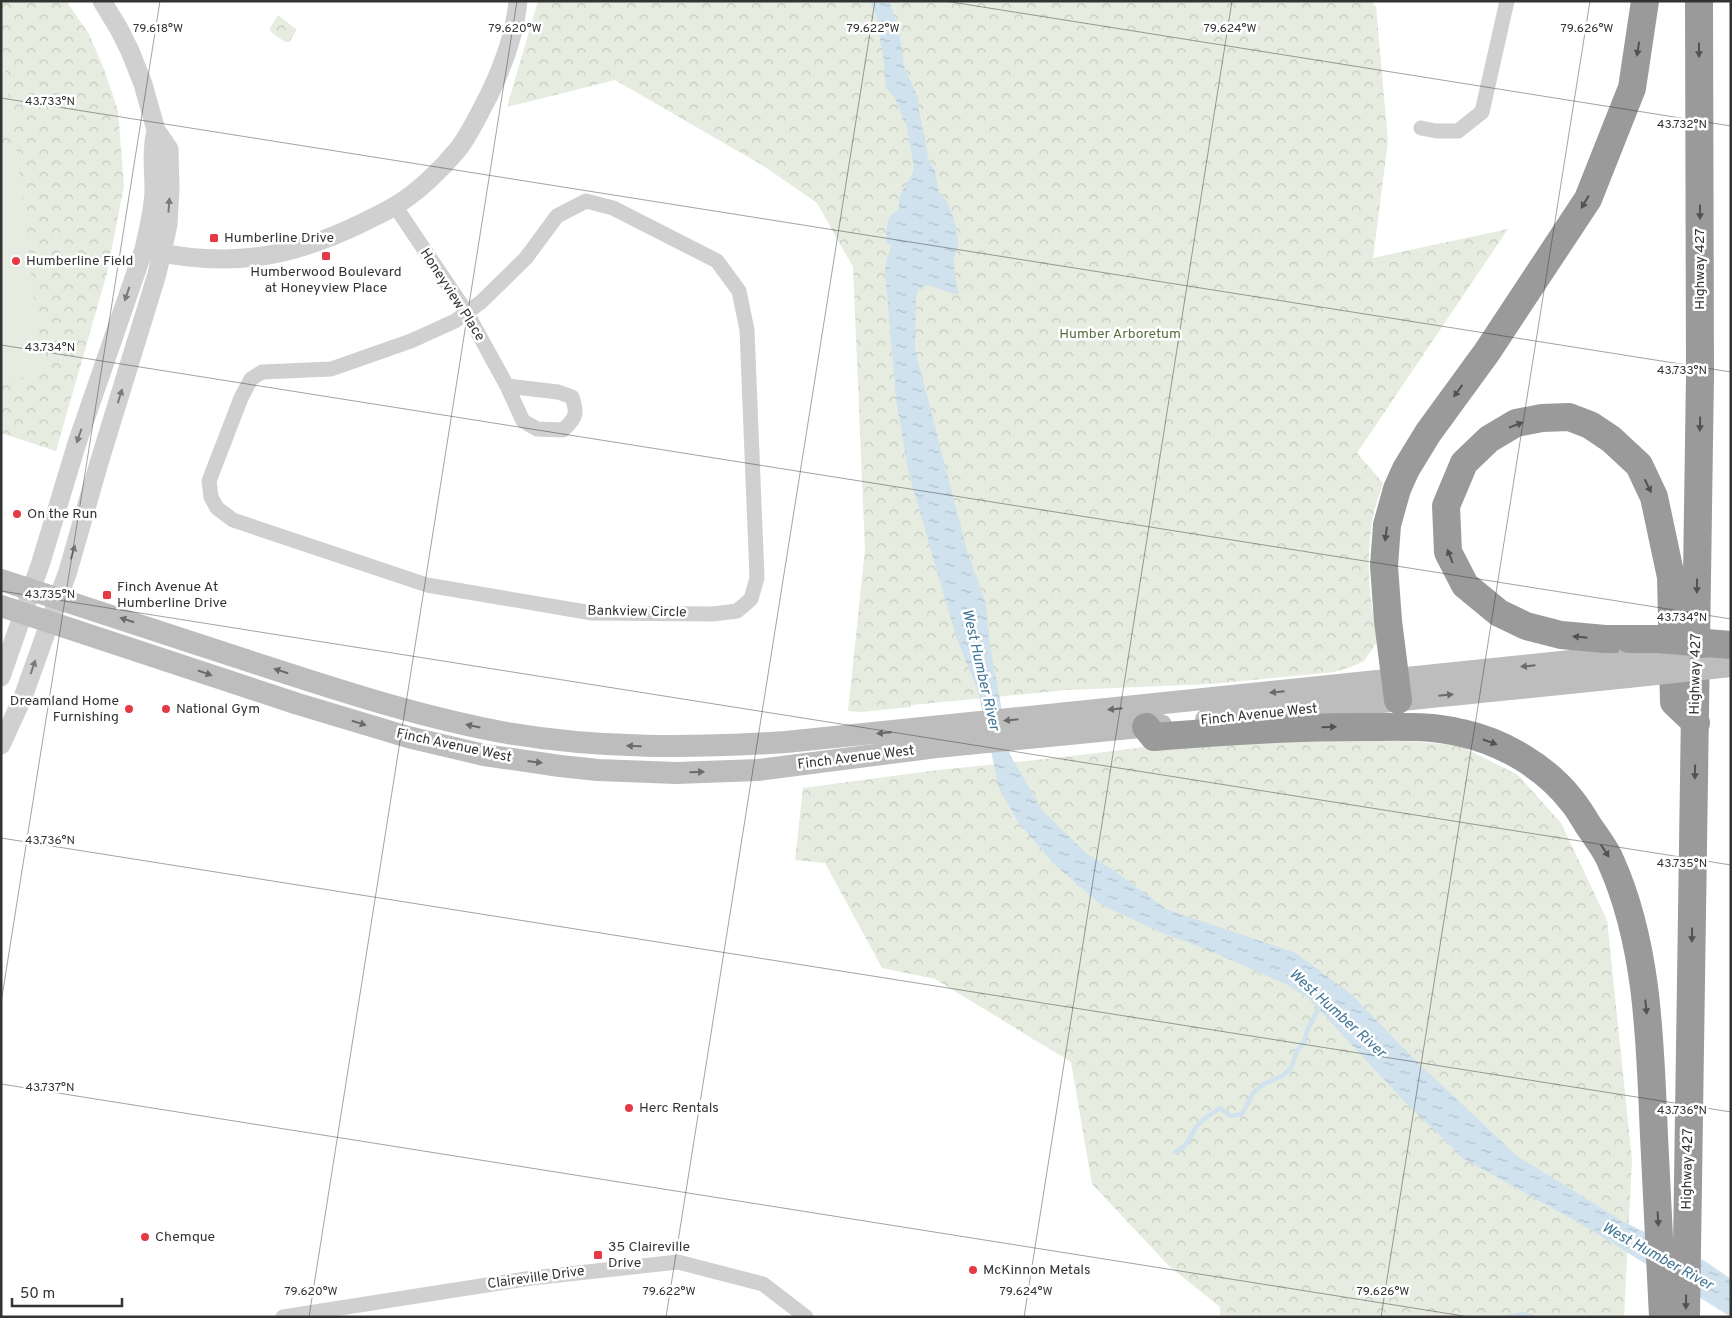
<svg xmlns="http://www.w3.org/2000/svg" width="1732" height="1318" font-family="Overpass,sans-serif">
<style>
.forest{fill:url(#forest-crowns)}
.garden{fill:#e6ecdf}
.water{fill:url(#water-ripples)}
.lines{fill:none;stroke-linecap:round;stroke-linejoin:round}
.stream{stroke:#cfe2ee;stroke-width:4.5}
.minor{stroke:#d0d0d0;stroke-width:15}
.tertiary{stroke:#d0d0d0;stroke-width:19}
.secondary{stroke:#bdbdbd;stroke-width:22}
.motorway{stroke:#9a9a9a;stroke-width:28}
.secondary-bridge{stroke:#bdbdbd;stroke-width:22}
.motorway-bridge{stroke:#9a9a9a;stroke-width:28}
.oneway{fill:#525252}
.oneway2{fill:#7a7a7a}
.oneway3{fill:#6a6a6a}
.ticks{fill:none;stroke:#333;stroke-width:1;stroke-opacity:0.45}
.poi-dot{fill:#e63946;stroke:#fff;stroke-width:2}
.labels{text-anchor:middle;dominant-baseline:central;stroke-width:5;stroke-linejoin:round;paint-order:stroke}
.poi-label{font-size:14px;fill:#333;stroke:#fff;text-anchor:start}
.street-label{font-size:14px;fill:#333;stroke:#fff}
.park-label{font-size:14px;fill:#56703f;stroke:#fff}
.water-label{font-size:15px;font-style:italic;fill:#3f7597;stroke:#fff}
.ticks-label{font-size:12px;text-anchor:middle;fill:#333;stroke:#fff;stroke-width:5;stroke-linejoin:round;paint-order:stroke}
</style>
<defs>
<pattern id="forest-crowns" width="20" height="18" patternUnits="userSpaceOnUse" patternTransform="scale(1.25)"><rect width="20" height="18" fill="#e6ecdf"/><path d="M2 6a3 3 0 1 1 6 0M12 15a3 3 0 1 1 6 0" fill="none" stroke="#c6cbc0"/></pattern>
<pattern id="water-ripples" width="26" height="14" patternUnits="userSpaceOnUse" patternTransform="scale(1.25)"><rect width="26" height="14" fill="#cfe2ee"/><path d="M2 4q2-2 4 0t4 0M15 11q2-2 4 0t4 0" fill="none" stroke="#b2c2cd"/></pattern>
</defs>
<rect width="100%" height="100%" fill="#fff"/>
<!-- forest -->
<path class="forest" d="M 1,1 L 66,1 L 89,34 L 104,69 L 118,111 L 124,186 L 107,273 L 56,451 L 1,433 Z
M 538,1 L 1371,1 L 1376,7 L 1388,141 L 1373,258 L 1508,229 L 1357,453 L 1383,483 C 1380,492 1377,502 1374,512 C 1365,553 1368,599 1379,639 L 1364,661 L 1351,667 L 1334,672 L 1211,684 L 1067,690 L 911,705 L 911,707 L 862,712 L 848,711 L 865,550 L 853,267 L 817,203 L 762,165 L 615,80 L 507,107 Z
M 278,15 L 297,30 L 289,42 L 285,42 L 271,32 L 270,28 Z
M 1331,736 L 1458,745 L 1518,775 L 1561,823 L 1607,920 L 1632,1160 L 1624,1317 L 1220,1317 L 1220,1307 L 1169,1266 L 1092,1184 L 1071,1062 L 935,979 L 882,968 L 825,863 L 795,860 L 803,788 L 930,771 L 1072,756 L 1209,739 Z"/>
<!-- garden -->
<path class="garden" d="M 1,33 L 12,122 L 1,123 Z
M 16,145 L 43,375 L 1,380 L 1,147 Z"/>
<!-- water -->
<path class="water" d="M 870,1 L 890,1 L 900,37 L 904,66 L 918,98 L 919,112 L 925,138 L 928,158 L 935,171 L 939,192 C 949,199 959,231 958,243 C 958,248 955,253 954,258 C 954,269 956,283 959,294 C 951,294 936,287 928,285 L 919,289 L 916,296 L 915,349 L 967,551 L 986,604 L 990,645 L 1010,755 L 1042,810 L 1086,853 L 1113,870 L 1166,909 L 1296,953 L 1351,994 L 1417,1062 L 1517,1156 L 1624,1222 L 1705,1261 L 1731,1279 L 1731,1317 L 1588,1228 L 1464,1159 L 1404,1101 L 1309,999 L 1288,985 L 1208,950 L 1160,932 L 1100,904 L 1054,864 L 1018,822 L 999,788 L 978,691 L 957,639 L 942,589 L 908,470 L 896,399 L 885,270 L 887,258 L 892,245 L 887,243 C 886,230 885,215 899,210 L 899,198 L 906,184 L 912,175 L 914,168 L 907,128 L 895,98 L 886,88 L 883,52 L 880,41 L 880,25 Z
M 1522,1312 L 1542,1317 L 1497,1317 Z"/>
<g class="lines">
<!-- stream -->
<path class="stream" d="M 1175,1152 L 1185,1146 L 1197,1126 L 1204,1119 L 1220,1108 L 1231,1116 L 1242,1114 L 1253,1093 L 1264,1084 L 1284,1075 L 1291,1068 L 1297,1051 L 1304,1042 L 1307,1031 L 1320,1006"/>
<!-- minor -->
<path class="minor" d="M 1421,128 L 1436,131 L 1458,131 L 1482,112 L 1507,1
M 586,201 L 613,208 L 717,261 L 739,291 L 747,330 L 757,578 L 751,599 L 737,611 L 713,614 L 592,613 L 427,585 L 233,520 L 217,508 L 211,497 L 209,481 L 241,398 L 251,379 L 262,372 L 331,369 L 411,341 L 455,321 L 481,302 L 526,258 L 557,216 Z
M 395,206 L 467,313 L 507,386 L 523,421 L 537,429 L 563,430 C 576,418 578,414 572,397 L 558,392 L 507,386
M 283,1317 L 532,1278 L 678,1262 L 763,1284 L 806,1317"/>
<!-- tertiary -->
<path class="tertiary" d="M 151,251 C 231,268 291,258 364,222 C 374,217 385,212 395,206 C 418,192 442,169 459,148 C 471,132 480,112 489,95 C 503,66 515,34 518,1
M 1,677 L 41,562 L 77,443 L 144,249 C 148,230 153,212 154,192 C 154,170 151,152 156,130
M 1,745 L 23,697 L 68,571 L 99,463 L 157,274 L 168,225 L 170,188 L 169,149 L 156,130 L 143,84 L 130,51 L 119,29 L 102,1"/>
<!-- secondary -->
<path class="secondary" d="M 1,580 C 89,609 176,637 264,666 C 344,692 424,718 507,733 C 601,749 692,748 786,742 L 1629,655
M 1,606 L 298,704 L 408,737 L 484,755 L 560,766 L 598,770 L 676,773 L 758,770 L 937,747 L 1161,725
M 1206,720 L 1628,677"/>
<!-- motorway -->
<path class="motorway" d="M 1629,639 L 1605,639 L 1561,635 L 1526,626 L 1499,613 L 1465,585 L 1448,552 L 1446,506 L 1464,463 L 1489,439 L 1516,423 L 1542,418 L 1569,417 L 1590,425 L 1611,439 L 1639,465 L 1654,497 L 1671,577 L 1674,702 L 1696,723
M 1398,700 L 1388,621 L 1384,566 L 1387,525 L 1397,489 L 1406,469 L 1428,433 L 1487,352 L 1588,199 L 1632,88 L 1645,1
M 1146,727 L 1154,737 C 1224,731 1294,727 1364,727 C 1396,727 1430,725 1462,733 C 1503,742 1546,767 1572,801 C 1578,808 1583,817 1588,825 C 1596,837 1606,849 1611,862 C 1649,947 1650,1045 1654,1136 C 1657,1196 1660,1257 1663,1317
M 1686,1317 L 1700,375 L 1699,1"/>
<!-- secondary-bridge -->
<path class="secondary-bridge" d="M 1629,655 L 1683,650
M 1628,677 L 1731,666"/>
<!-- motorway-bridge -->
<path class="motorway-bridge" d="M 1629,639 L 1658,639 L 1731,645"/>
</g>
<!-- one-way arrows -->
<defs><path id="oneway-solid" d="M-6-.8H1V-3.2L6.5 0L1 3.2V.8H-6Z" transform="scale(1.25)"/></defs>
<g class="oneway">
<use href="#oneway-solid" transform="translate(1638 49) rotate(99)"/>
<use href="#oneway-solid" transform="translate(1699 50) rotate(90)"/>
<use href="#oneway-solid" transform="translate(1585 202) rotate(121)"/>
<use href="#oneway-solid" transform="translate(1700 212) rotate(90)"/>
<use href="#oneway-solid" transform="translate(1458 391) rotate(126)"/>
<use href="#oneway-solid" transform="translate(1700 424) rotate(91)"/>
<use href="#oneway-solid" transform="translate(1516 425) rotate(-21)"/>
<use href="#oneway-solid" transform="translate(1648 486) rotate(64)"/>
<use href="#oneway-solid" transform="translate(1386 534) rotate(97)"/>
<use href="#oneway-solid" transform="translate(1450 556) rotate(-111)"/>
<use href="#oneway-solid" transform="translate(1697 586) rotate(91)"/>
<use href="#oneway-solid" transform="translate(1580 637) rotate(-174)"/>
<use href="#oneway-solid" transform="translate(1329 727) rotate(-1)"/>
<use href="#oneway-solid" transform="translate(1490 742) rotate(19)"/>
<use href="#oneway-solid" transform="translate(1695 772) rotate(91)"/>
<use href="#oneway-solid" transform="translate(1605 851) rotate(57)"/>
<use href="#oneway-solid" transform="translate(1692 935) rotate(91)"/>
<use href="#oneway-solid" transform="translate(1646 1007) rotate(84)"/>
<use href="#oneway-solid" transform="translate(1658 1219) rotate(87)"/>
<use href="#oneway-solid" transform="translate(1686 1302) rotate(91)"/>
</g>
<g class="oneway2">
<use href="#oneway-solid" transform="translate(169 205) rotate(-86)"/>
<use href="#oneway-solid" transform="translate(127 294) rotate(109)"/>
<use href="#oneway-solid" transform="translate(120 396) rotate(-73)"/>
<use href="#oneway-solid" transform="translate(79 436) rotate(109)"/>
<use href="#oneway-solid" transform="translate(73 552) rotate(-74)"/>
<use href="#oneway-solid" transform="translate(33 667) rotate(-71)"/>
</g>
<g class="oneway3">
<use href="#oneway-solid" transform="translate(127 620) rotate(-162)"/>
<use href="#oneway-solid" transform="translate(1528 666) rotate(174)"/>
<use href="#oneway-solid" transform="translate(281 671) rotate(-162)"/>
<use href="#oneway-solid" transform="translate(205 673) rotate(19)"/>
<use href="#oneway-solid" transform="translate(1277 692) rotate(174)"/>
<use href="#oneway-solid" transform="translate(1446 695) rotate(-6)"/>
<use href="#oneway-solid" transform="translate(1115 709) rotate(174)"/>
<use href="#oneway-solid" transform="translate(1011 720) rotate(174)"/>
<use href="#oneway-solid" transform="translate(359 723) rotate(17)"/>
<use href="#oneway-solid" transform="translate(473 726) rotate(-168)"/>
<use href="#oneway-solid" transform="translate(884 733) rotate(175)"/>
<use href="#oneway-solid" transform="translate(634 746) rotate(-178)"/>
<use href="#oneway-solid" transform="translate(535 762) rotate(7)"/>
<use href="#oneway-solid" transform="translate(697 772) rotate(-1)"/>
</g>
<!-- ticks -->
<path class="ticks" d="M 945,1 L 1731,126M 1,98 L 1731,372M 1,345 L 1731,619M 1,591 L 1731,865M 1,838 L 1731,1112M 1,1003 L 160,1M 1,1084 L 1470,1317M 309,1317 L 517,1M 666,1317 L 875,1M 1024,1317 L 1232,1M 1381,1317 L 1590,1"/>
<!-- markers -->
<g class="poi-dot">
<rect x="209" y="233" width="10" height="10" rx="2.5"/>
<rect x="321" y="251" width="10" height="10" rx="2.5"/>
<circle cx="16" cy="261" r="5"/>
<circle cx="17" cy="514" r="5"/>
<rect x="102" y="590" width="10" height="10" rx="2.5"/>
<circle cx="129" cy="709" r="5"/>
<circle cx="166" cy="709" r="5"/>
<circle cx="629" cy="1108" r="5"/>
<circle cx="145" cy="1237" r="5"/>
<rect x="593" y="1250" width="10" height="10" rx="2.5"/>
<circle cx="973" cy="1270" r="5"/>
</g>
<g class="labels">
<!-- poi labels -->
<g class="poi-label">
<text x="224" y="238">Humberline Drive</text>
<text x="26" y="261">Humberline Field</text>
<text x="326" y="272" text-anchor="middle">Humberwood Boulevard<tspan x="326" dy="16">at Honeyview Place</tspan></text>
<text x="27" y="514">On the Run</text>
<text x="117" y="587">Finch Avenue At<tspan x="117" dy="16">Humberline Drive</tspan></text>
<text x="119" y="701" text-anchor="end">Dreamland Home<tspan x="119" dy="16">Furnishing</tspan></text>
<text x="176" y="709">National Gym</text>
<text x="639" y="1108">Herc Rentals</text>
<text x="155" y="1237">Chemque</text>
<text x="608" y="1247">35 Claireville<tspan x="608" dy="16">Drive</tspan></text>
<text x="983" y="1270">McKinnon Metals</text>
</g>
<!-- street labels -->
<g class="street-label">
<text transform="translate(1700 269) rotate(-90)">Highway 427</text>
<text transform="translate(452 295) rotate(57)">Honeyview Place</text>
<text transform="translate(637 612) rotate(1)">Bankview Circle</text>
<text transform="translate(1696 674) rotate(-89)">Highway 427</text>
<text transform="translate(1259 715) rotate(-6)">Finch Avenue West</text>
<text transform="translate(454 746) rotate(12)">Finch Avenue West</text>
<text transform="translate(856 758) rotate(-7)">Finch Avenue West</text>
<text transform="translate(1688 1169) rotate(-89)">Highway 427</text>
<text transform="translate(536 1278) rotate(-8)">Claireville Drive</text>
</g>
<!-- park labels -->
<g class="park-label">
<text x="1120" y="334">Humber Arboretum</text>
</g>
<!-- water labels -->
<g class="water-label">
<text transform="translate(980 670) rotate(77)">West Humber River</text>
<text transform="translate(1337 1014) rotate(42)">West Humber River</text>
<text transform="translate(1657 1257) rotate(29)">West Humber River</text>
</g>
</g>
<g class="ticks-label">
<text x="515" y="32">79.620°W</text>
<text x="873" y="32">79.622°W</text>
<text x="1230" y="32">79.624°W</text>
<text x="1587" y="32">79.626°W</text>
<text x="158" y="32">79.618°W</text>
<text x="50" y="105">43.733°N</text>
<text x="1682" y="128">43.732°N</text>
<text x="50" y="351">43.734°N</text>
<text x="1682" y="374">43.733°N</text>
<text x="50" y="598">43.735°N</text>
<text x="1682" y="621">43.734°N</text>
<text x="50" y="844">43.736°N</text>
<text x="1682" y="867">43.735°N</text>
<text x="50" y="1091">43.737°N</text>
<text x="1682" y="1114">43.736°N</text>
<text x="311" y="1295">79.620°W</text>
<text x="669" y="1295">79.622°W</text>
<text x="1026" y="1295">79.624°W</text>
<text x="1383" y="1295">79.626°W</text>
</g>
<!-- border -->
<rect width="1732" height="1318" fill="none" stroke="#333333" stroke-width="5"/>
<!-- scale -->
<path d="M12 1298v8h110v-8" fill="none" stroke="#333333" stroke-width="2.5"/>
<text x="20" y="1298" font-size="15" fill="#333333" stroke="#ffffff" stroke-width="4" paint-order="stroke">50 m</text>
</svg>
